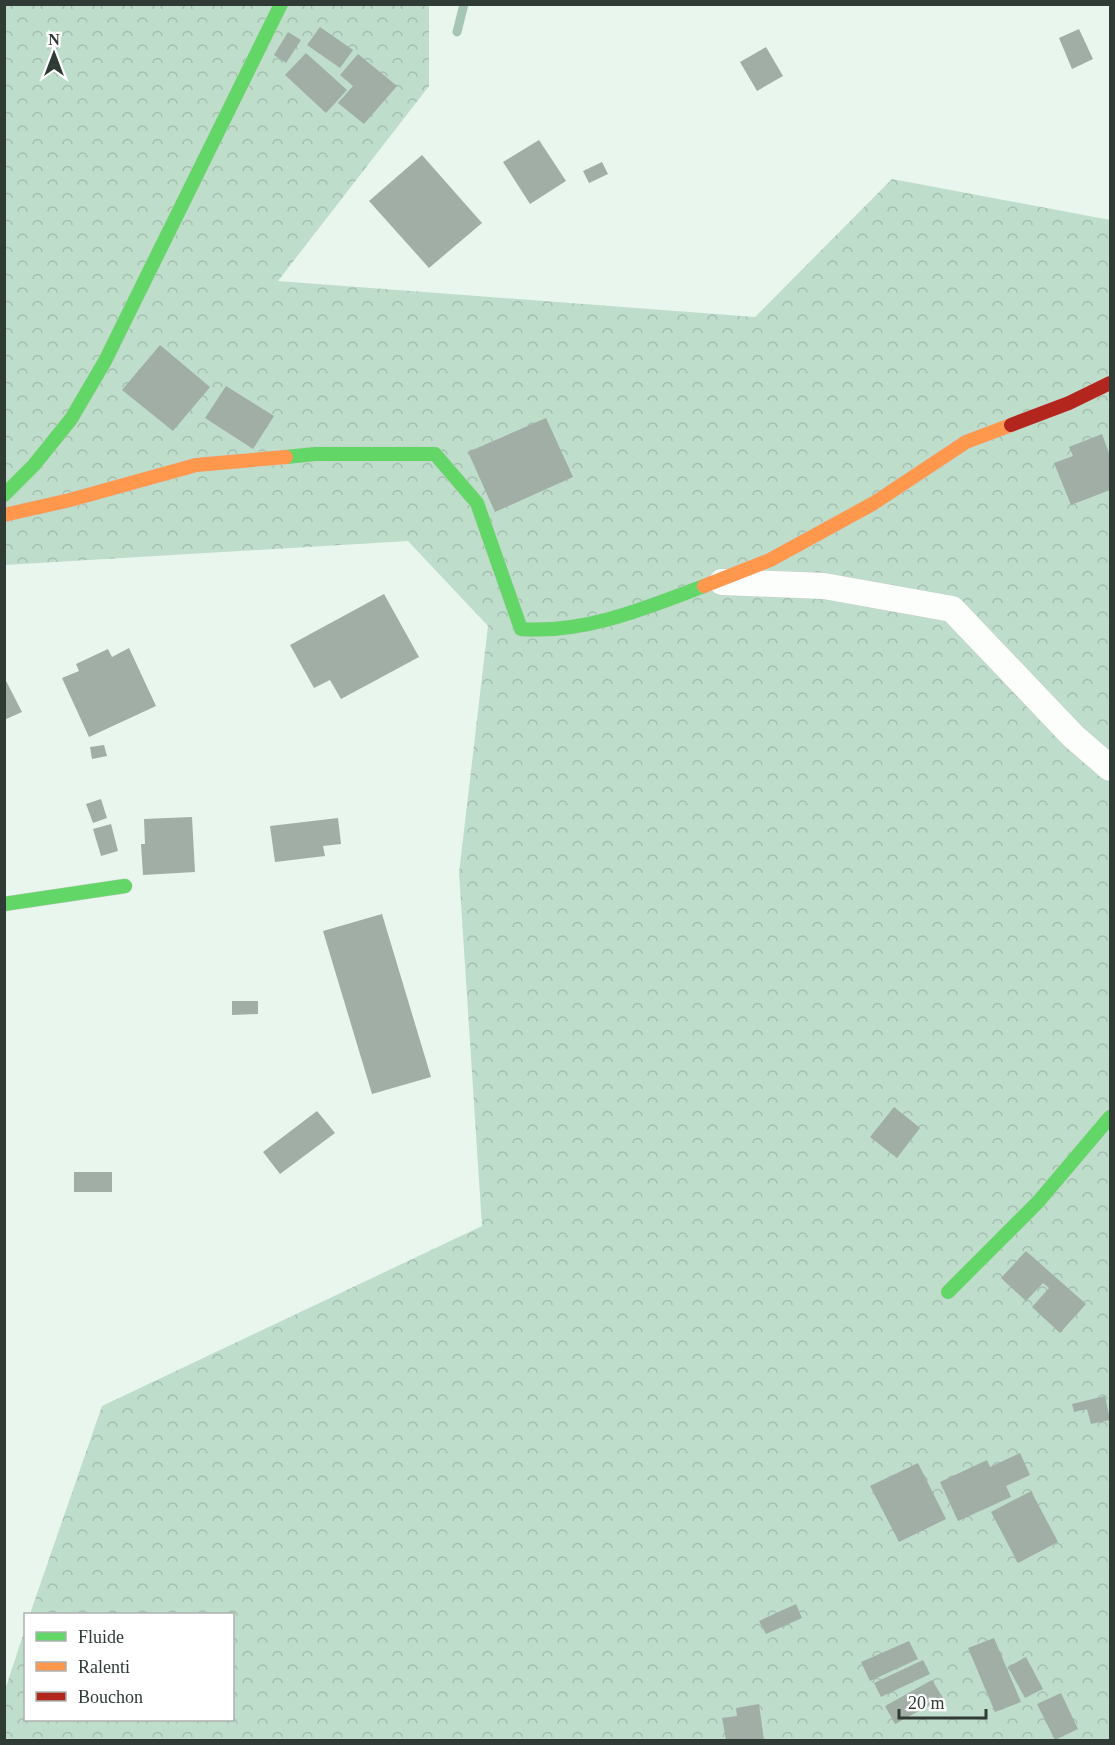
<svg xmlns="http://www.w3.org/2000/svg" width="1115" height="1745" font-family="Georgia,serif">
<style>
.forest{fill:url(#forest-crowns)}
.lines{fill:none;stroke-linecap:round;stroke-linejoin:round}
.stream{stroke:#a4c6b2;stroke-width:9}
.building{fill:#a0aea6}
.street-casing{stroke:#c6d1cb;stroke-width:27}
.fast-casing{stroke:#c6d1cb;stroke-width:15}
.slow-casing{stroke:#c6d1cb;stroke-width:15}
.jam-casing{stroke:#c6d1cb;stroke-width:15}
.street{stroke:#fcfefc;stroke-width:26}
.fast{stroke:#63d668;stroke-width:14}
.slow{stroke:#ff974d;stroke-width:14}
.jam{stroke:#b3261e;stroke-width:14}
</style>
<defs>
<pattern id="forest-crowns" width="20" height="18" patternUnits="userSpaceOnUse" patternTransform="scale(1.5)"><rect width="20" height="18" fill="#bfddcb"/><path d="M2 6a3 3 0 1 1 6 0M12 15a3 3 0 1 1 6 0" fill="none" stroke="#a4bfaf"/></pattern>
</defs>
<rect width="100%" height="100%" fill="#e8f6ed"/>
<!-- forest -->
<path class="forest" d="M 5,5 L 429,5 L 429,86 L 278,281 L 755,317 L 892,179 L 1110,220 L 1110,1740 L 5,1740 L 5,1690 L 25,1629 L 26,1720 L 232,1720 L 232,1614 L 30,1614 L 102,1406 L 482,1226 L 459,873 L 488,626 L 408,541 L 5,565 Z"/>
<g class="lines">
<!-- stream -->
<path class="stream" d="M 457,32 L 464,4"/>
</g>
<!-- building -->
<path class="building" d="M 320,27 L 353,50 L 340,68 L 307,45 Z
M 1079,29 L 1093,59 L 1072,69 L 1059,38 Z
M 288,32 L 301,40 L 286,63 L 274,55 Z
M 766,47 L 783,76 L 757,91 L 740,62 Z
M 306,53 L 347,90 L 326,113 L 285,75 Z
M 358,54 L 397,86 L 364,124 L 338,103 L 353,86 L 340,75 Z
M 539,140 L 566,181 L 530,204 L 503,162 Z
M 422,155 L 482,223 L 429,268 L 369,201 Z
M 602,162 L 608,174 L 589,183 L 583,171 Z
M 160,345 L 210,387 L 173,431 L 122,390 Z
M 226,386 L 274,416 L 253,449 L 205,418 Z
M 546,418 L 573,477 L 495,512 L 468,452 Z
M 1102,434 L 1110,456 L 1110,490 L 1071,505 L 1054,463 L 1073,456 L 1069,447 Z
M 384,594 L 419,657 L 341,699 L 330,680 L 314,688 L 290,645 Z
M 129,648 L 156,706 L 89,737 L 62,678 L 79,671 L 76,664 L 108,649 L 112,657 Z
M 4,677 L 22,712 L 4,720 Z
M 104,745 L 107,756 L 92,759 L 90,747 Z
M 101,799 L 107,818 L 93,823 L 86,804 Z
M 192,817 L 195,872 L 143,875 L 141,844 L 145,844 L 144,819 Z
M 338,818 L 341,844 L 323,846 L 325,856 L 275,862 L 270,826 Z
M 111,824 L 118,851 L 101,856 L 93,829 Z
M 382,914 L 431,1077 L 372,1094 L 323,931 Z
M 232,1001 L 258,1001 L 258,1014 L 232,1015 Z
M 894,1107 L 920,1128 L 897,1158 L 870,1137 Z
M 317,1111 L 335,1133 L 280,1174 L 263,1152 Z
M 74,1172 L 112,1172 L 112,1192 L 74,1192 Z
M 1026,1251 L 1086,1304 L 1060,1333 L 1032,1307 L 1049,1288 L 1043,1283 L 1026,1301 L 1001,1278 Z
M 1105,1396 L 1110,1420 L 1091,1424 L 1087,1409 L 1074,1412 L 1072,1404 Z
M 1020,1453 L 1030,1475 L 1006,1486 L 1011,1497 L 958,1521 L 940,1482 L 987,1460 L 990,1467 Z
M 918,1463 L 946,1519 L 899,1542 L 870,1486 Z
M 1031,1491 L 1058,1542 L 1018,1563 L 991,1512 Z
M 796,1604 L 802,1618 L 766,1634 L 759,1621 Z
M 994,1638 L 1021,1702 L 995,1712 L 968,1648 Z
M 909,1641 L 918,1659 L 870,1681 L 861,1662 Z
M 1026,1657 L 1043,1689 L 1025,1698 L 1008,1667 Z
M 923,1660 L 930,1674 L 881,1697 L 874,1683 Z
M 932,1680 L 943,1698 L 895,1724 L 885,1706 Z
M 1061,1693 L 1078,1729 L 1055,1740 L 1037,1704 Z
M 759,1704 L 764,1740 L 726,1740 L 722,1718 L 737,1716 L 736,1708 Z"/>
<g class="lines">
<!-- street casing -->
<g class="street-casing">
<path id="street" d="M 722,582 L 824,586 L 952,609 L 1073,736 L 1110,768"/>
</g>
<!-- fast casing -->
<g class="fast-casing">
<path id="fast" d="M 286,457 L 315,454 L 435,454 L 477,503 L 521,629 C 584,634 646,608 704,586
M 4,495 L 34,465 L 71,419 L 105,361 L 281,4
M 4,904 L 125,886
M 948,1292 L 1038,1202 L 1110,1117"/>
</g>
<!-- slow casing -->
<g class="slow-casing">
<path id="slow" d="M 4,515 L 70,500 L 196,465 L 286,457
M 704,586 L 770,560 L 874,503 L 966,442 L 1011,425"/>
</g>
<!-- jam casing -->
<g class="jam-casing">
<path id="jam" d="M 1011,425 L 1069,403 L 1110,383"/>
</g>
<!-- street -->
<use href="#street" class="street"/>
<!-- fast -->
<use href="#fast" class="fast"/>
<!-- slow -->
<use href="#slow" class="slow"/>
<!-- jam -->
<use href="#jam" class="jam"/>
</g>
<!-- border -->
<rect width="1115" height="1745" fill="none" stroke="#303b35" stroke-width="12"/>
<!-- legend -->
<rect x="24" y="1613" width="210" height="108" fill="#ffffff" stroke="#acb1ae" stroke-width="1.5"/>
<rect x="36" y="1632" width="30" height="9" fill="#63d668" stroke="#acb1ae" stroke-width="1.5"/>
<text x="78" y="1643" font-size="18" fill="#303b35">Fluide</text>
<rect x="36" y="1662" width="30" height="9" fill="#ff974d" stroke="#acb1ae" stroke-width="1.5"/>
<text x="78" y="1673" font-size="18" fill="#303b35">Ralenti</text>
<rect x="36" y="1692" width="30" height="9" fill="#b3261e" stroke="#acb1ae" stroke-width="1.5"/>
<text x="78" y="1703" font-size="18" fill="#303b35">Bouchon</text>
<!-- north arrow -->
<g transform="translate(54 54)" stroke="#ffffff" stroke-width="4.5" paint-order="stroke">
<path d="M0-4.5L10 22L0 15L-10 22Z" fill="#303b35"/>
<text y="-9" font-size="16" font-weight="bold" text-anchor="middle" fill="#303b35">N</text>
</g>
<!-- scale -->
<path d="M899 1709v9h87v-9" fill="none" stroke="#303b35" stroke-width="3"/>
<text x="908" y="1709" font-size="18" fill="#303b35" stroke="#ffffff" stroke-width="4.5" paint-order="stroke">20 m</text>
</svg>
